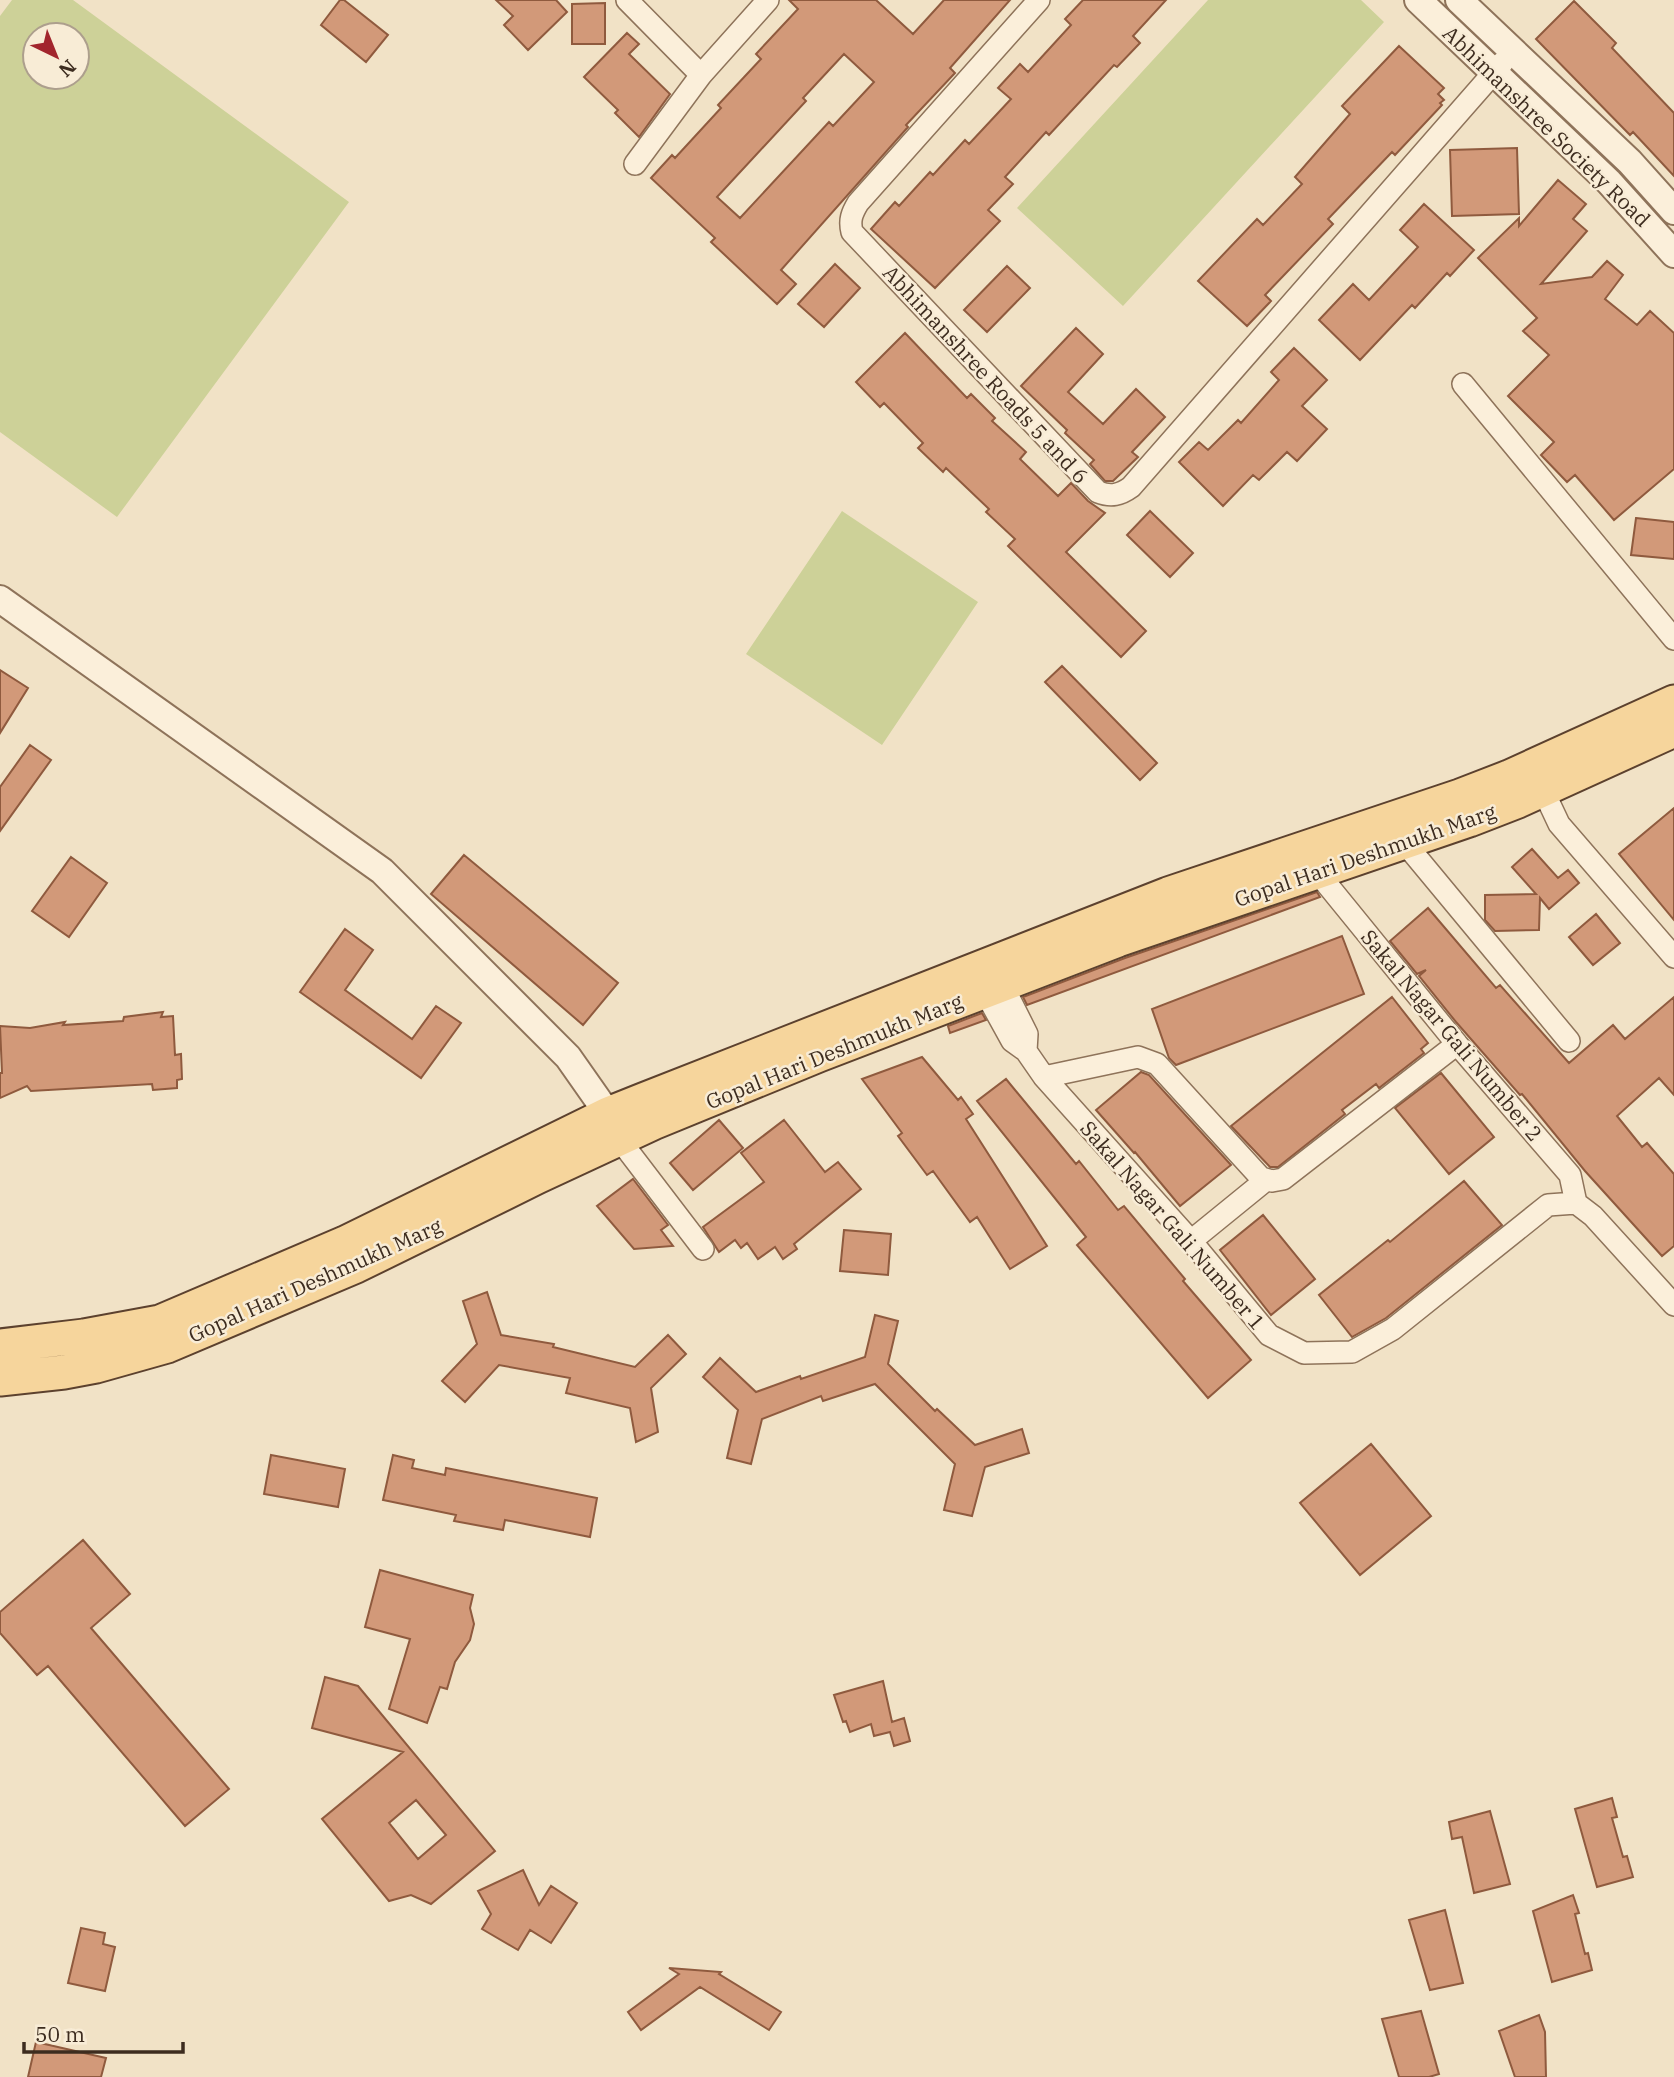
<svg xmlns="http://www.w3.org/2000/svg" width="1674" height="2077" font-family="'IBM Plex Serif',serif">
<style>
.green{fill:#cdd198;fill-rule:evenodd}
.building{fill:#d29979;stroke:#8f5a3e;stroke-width:2;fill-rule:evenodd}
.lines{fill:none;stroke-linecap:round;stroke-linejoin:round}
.minor-casing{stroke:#8e735a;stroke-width:24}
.tertiary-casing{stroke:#8e735a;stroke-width:30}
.primary-casing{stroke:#5c412e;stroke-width:37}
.minor{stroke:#fbefda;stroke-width:21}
.tertiary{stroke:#fbefda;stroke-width:26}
.primary{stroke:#f6d59c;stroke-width:33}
.labels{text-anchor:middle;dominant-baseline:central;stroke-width:5;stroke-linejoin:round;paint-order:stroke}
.street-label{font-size:21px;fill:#3d2c1f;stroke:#f8ecd6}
</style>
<rect width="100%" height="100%" fill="#f1e2c6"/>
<!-- green -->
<path class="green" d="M 12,0 L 73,0 L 349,202 L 117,517 L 0,432 L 0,16 ZM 35,35 L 77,35 L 77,77 L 35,77 Z
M 1208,0 L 1361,0 L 1384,22 L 1123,306 L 1017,208 Z
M 842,511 L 978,602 L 882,745 L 746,654 Z"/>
<!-- building -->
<path class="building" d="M 340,0 L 344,0 L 388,35 L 366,62 L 321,25 Z
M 496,0 L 556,0 L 567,12 L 528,50 L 504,25 L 513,16 Z
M 789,0 L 876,0 L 913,34 L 944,0 L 1010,0 L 950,68 L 955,73 L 906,125 L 908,127 L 781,270 L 796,284 L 777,304 L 711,242 L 715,238 L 651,178 L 672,155 L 675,158 L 721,108 L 718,105 L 761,59 L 756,54 L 798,9 ZM 844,54 L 874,82 L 833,126 L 829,122 L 740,218 L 717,197 L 806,101 L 803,98 Z
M 1083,0 L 1166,0 L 1133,36 L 1140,43 L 1117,67 L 1114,65 L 1049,135 L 1046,132 L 1005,177 L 1013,184 L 988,210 L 1000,221 L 935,288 L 871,229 L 895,202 L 899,206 L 930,172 L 933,175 L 965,140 L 969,144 L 1011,99 L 998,88 L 1020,64 L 1028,72 L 1071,25 L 1065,19 Z
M 1574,1 L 1616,43 L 1612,48 L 1674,113 L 1674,176 L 1633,132 L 1630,135 L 1536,39 Z
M 605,3 L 605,44 L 572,44 L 572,4 Z
M 627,33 L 639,44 L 629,54 L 670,94 L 639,137 L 615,113 L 618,110 L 584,77 Z
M 1399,46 L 1444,88 L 1438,94 L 1444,100 L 1440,103 L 1442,105 L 1395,155 L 1392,152 L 1328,219 L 1333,224 L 1265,295 L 1271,301 L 1247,326 L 1198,281 L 1257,219 L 1263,225 L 1302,184 L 1295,177 L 1350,114 L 1342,106 Z
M 1517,148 L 1519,214 L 1452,216 L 1450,150 Z
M 1558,180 L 1586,204 L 1573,219 L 1587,231 L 1541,284 L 1592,277 L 1607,261 L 1623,275 L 1605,299 L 1637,325 L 1650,311 L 1674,333 L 1674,469 L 1614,520 L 1575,475 L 1567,482 L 1541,455 L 1554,442 L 1508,396 L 1549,355 L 1523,331 L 1537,318 L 1478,258 L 1519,218 L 1519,226 Z
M 1424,204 L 1474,250 L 1450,276 L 1447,273 L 1415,308 L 1412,305 L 1360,360 L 1319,320 L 1353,284 L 1369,300 L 1418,247 L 1400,230 Z
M 835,264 L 860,288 L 824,327 L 798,304 Z
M 1007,266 L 1030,288 L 987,332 L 964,310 Z
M 1076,328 L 1103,354 L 1068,392 L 1103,424 L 1136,389 L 1165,417 L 1132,452 L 1138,457 L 1113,481 L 1105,481 L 1090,464 L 1094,460 L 1065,433 L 1067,430 L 1021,386 Z
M 905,333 L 967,398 L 971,394 L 995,418 L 992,421 L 1026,452 L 1020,459 L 1058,496 L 1071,483 L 1088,501 L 1105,513 L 1066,552 L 1146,631 L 1121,657 L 1008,546 L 1015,539 L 986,512 L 989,509 L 946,468 L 943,472 L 918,448 L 923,443 L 884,403 L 880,407 L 856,382 Z
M 1294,348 L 1327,380 L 1302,406 L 1327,429 L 1297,461 L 1287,452 L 1259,480 L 1253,475 L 1223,506 L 1179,462 L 1199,442 L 1208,450 L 1238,420 L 1241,423 L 1279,380 L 1271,372 Z
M 1150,511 L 1193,553 L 1170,577 L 1127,535 Z
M 1636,518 L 1674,522 L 1674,559 L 1631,555 Z
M 1062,666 L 1157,763 L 1140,780 L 1045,682 Z
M 0,670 L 28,688 L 0,733 Z
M 30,745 L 51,760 L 0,831 L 0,787 Z
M 1674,808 L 1674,920 L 1619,854 Z
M 1532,849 L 1558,878 L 1568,870 L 1579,883 L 1549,909 L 1540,898 L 1539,930 L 1495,931 L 1485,920 L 1485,895 L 1536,894 L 1512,867 Z
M 464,855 L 618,983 L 583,1025 L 431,894 Z
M 71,857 L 107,883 L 69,937 L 32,911 Z
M 1317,892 L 1320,897 L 1027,1005 L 1023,997 L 1125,958 Z
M 1428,908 L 1496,988 L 1500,985 L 1569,1063 L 1613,1025 L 1625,1039 L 1674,997 L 1674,1095 L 1659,1078 L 1617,1116 L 1642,1147 L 1647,1143 L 1674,1174 L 1674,1246 L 1662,1256 L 1585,1171 L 1522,1094 L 1520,1095 L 1456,1022 L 1419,976 L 1426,970 L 1417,974 L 1390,941 Z
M 1596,914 L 1620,943 L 1593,965 L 1569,937 Z
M 345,929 L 373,950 L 345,990 L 412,1039 L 436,1006 L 461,1023 L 421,1078 L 300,992 Z
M 1342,936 L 1364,994 L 1176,1065 L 1169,1058 L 1152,1009 Z
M 1392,997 L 1428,1043 L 1421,1049 L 1424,1053 L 1379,1088 L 1376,1084 L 1342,1110 L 1345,1114 L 1278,1167 L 1270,1167 L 1231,1126 Z
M 163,1012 L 161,1017 L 173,1016 L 175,1055 L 181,1054 L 182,1079 L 177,1080 L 177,1088 L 153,1090 L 152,1084 L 31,1091 L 27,1086 L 0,1098 L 0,1073 L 2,1073 L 0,1026 L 30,1028 L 65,1022 L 63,1025 L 123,1021 L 124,1017 Z
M 982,1013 L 986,1020 L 950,1033 L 948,1026 Z
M 922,1057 L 958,1100 L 961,1097 L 973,1114 L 966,1119 L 1047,1246 L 1010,1269 L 977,1217 L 970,1222 L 933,1171 L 927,1175 L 898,1136 L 902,1133 L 862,1079 Z
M 1141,1072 L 1149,1075 L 1231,1165 L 1180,1206 L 1135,1152 L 1134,1153 L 1096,1110 Z
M 1441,1073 L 1494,1137 L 1449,1174 L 1395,1108 Z
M 1006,1079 L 1076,1164 L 1079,1161 L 1118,1210 L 1124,1206 L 1185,1279 L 1183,1281 L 1251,1360 L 1208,1398 L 1077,1245 L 1086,1237 L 977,1101 Z
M 719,1120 L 743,1148 L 693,1190 L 670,1163 Z
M 784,1120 L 825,1172 L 838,1162 L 861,1189 L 794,1244 L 797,1249 L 783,1259 L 775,1247 L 758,1259 L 747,1243 L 741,1248 L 735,1240 L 719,1252 L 703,1227 L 764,1182 L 741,1153 Z
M 633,1179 L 668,1225 L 661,1230 L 673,1246 L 634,1249 L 597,1206 Z
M 1464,1181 L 1502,1225 L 1386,1318 L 1352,1337 L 1319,1295 L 1388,1240 L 1390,1242 Z
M 1263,1215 L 1315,1279 L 1271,1315 L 1220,1250 Z
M 844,1230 L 891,1234 L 888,1275 L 840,1271 Z
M 487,1292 L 501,1335 L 554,1344 L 553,1347 L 635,1367 L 668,1335 L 686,1354 L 651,1388 L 658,1432 L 636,1442 L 630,1408 L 566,1393 L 570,1378 L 499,1365 L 465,1402 L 442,1381 L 477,1344 L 463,1301 Z
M 875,1315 L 898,1321 L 888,1364 L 935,1411 L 937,1409 L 975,1445 L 1022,1429 L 1029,1453 L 985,1467 L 972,1516 L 944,1510 L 955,1464 L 875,1384 L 823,1401 L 821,1396 L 762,1419 L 751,1464 L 727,1458 L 738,1410 L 703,1377 L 720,1358 L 756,1392 L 800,1376 L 801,1379 L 865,1357 Z
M 1371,1444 L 1431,1516 L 1360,1575 L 1300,1503 Z
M 271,1455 L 345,1469 L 338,1507 L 264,1494 Z
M 393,1455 L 414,1460 L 412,1468 L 445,1475 L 446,1468 L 597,1498 L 590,1537 L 505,1520 L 503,1530 L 454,1521 L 456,1515 L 383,1500 Z
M 83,1540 L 130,1594 L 91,1628 L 229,1789 L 185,1826 L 48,1666 L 37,1675 L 0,1633 L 0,1612 Z
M 380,1570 L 473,1595 L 470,1608 L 474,1624 L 470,1640 L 455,1662 L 447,1689 L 440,1687 L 427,1723 L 389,1709 L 410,1639 L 365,1627 Z
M 325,1677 L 358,1686 L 495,1851 L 431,1904 L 411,1895 L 389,1901 L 322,1819 L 403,1752 L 312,1728 ZM 416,1800 L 446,1835 L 418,1859 L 389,1823 Z
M 883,1681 L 892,1722 L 904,1718 L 910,1741 L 894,1746 L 890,1732 L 874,1736 L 871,1724 L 850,1732 L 846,1721 L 843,1722 L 834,1695 Z
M 1612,1798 L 1617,1817 L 1612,1818 L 1623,1857 L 1627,1856 L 1633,1877 L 1597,1887 L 1575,1809 Z
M 1490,1811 L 1510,1884 L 1474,1893 L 1462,1837 L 1452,1839 L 1449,1822 Z
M 523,1870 L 539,1905 L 551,1886 L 577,1903 L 551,1943 L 530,1930 L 518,1950 L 482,1929 L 491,1914 L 478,1891 Z
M 1573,1895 L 1579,1913 L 1575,1914 L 1585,1954 L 1588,1953 L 1592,1970 L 1552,1982 L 1533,1911 Z
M 1445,1910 L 1463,1983 L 1430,1990 L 1409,1920 Z
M 81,1928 L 105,1933 L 103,1944 L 115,1947 L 105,1991 L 68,1983 Z
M 669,1968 L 721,1972 L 719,1974 L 781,2012 L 769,2030 L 700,1987 L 641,2030 L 628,2012 L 679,1974 Z
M 1421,2011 L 1439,2074 L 1429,2077 L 1399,2077 L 1382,2019 Z
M 1539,2015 L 1545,2032 L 1546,2077 L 1515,2077 L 1499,2031 Z
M 36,2042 L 106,2058 L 101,2077 L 28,2077 Z"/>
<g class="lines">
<!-- minor casing -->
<g class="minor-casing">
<path id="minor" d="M 627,0 L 701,75 L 768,0
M 1039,0 L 858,203 C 852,213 849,220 852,232 L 1098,492 C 1111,497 1120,495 1131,487 L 1503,62
M 635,164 L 701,75
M 1463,384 L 1674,639
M 1541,779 L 1543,790 L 1559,824 L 1674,957
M 1404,842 L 1569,1041
M 1317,872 L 1457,1044 L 1570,1175 L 1576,1203
M 1002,984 L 1027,1034 L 1026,1051
M 985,992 L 1012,1041 L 1026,1051 L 1044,1077 L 1191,1241 L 1269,1335 L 1304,1353 L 1352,1352 L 1393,1329 L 1548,1205 L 1576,1203 L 1593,1216 L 1674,1305
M 1044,1077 L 1138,1057 L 1157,1064 L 1261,1178 L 1272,1181 L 1283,1179 L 1457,1044
M 619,1139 L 703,1249
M 1191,1241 L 1266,1180"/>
</g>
<!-- tertiary casing -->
<g class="tertiary-casing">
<path id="tertiary" d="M 1418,0 L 1609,182 L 1674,254
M 1459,0 L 1630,162 L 1674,211
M 0,599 L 382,871 L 568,1057 L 608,1114 L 616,1132"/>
</g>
<!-- primary casing -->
<g class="primary-casing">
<path id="primary" d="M 0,1346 L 84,1336 L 160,1322 L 345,1243 L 608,1114 L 643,1100 L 1168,894 L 1460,796 L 1509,777 L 1674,702
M 0,1379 L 64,1372 L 96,1366 L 167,1346 L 356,1266 L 537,1177 L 653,1123 L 819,1055 L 1118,940 L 1469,820 L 1518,801 L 1674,730"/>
</g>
<!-- minor -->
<use href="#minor" class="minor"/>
<!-- tertiary -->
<use href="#tertiary" class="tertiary"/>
<!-- primary -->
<use href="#primary" class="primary"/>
</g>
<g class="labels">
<!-- street labels -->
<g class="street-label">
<text transform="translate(1547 126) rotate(44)">Abhimanshree Society Road</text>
<text transform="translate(986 374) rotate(47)">Abhimanshree Roads 5 and 6</text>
<text transform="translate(1365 855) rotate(-19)">Gopal Hari Deshmukh Marg</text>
<text transform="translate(1452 1035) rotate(50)">Sakal Nagar Gali Number 2</text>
<text transform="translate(834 1051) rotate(-22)">Gopal Hari Deshmukh Marg</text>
<text transform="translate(1173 1225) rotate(49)">Sakal Nagar Gali Number 1</text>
<text transform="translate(315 1280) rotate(-24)">Gopal Hari Deshmukh Marg</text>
</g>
</g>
<!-- north arrow -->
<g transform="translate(56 56) rotate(137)"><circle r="33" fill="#f8ecd6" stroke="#ad9f8d" stroke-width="2"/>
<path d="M0-5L12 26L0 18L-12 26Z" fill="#a2252d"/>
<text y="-10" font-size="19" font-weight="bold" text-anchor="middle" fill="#3d2c1f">N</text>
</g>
<!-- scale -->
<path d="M24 2042v10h159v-10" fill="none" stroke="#3d2c1f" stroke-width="3.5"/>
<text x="35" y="2042" font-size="21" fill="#3d2c1f" stroke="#f8ecd6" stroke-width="5" paint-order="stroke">50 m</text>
</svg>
